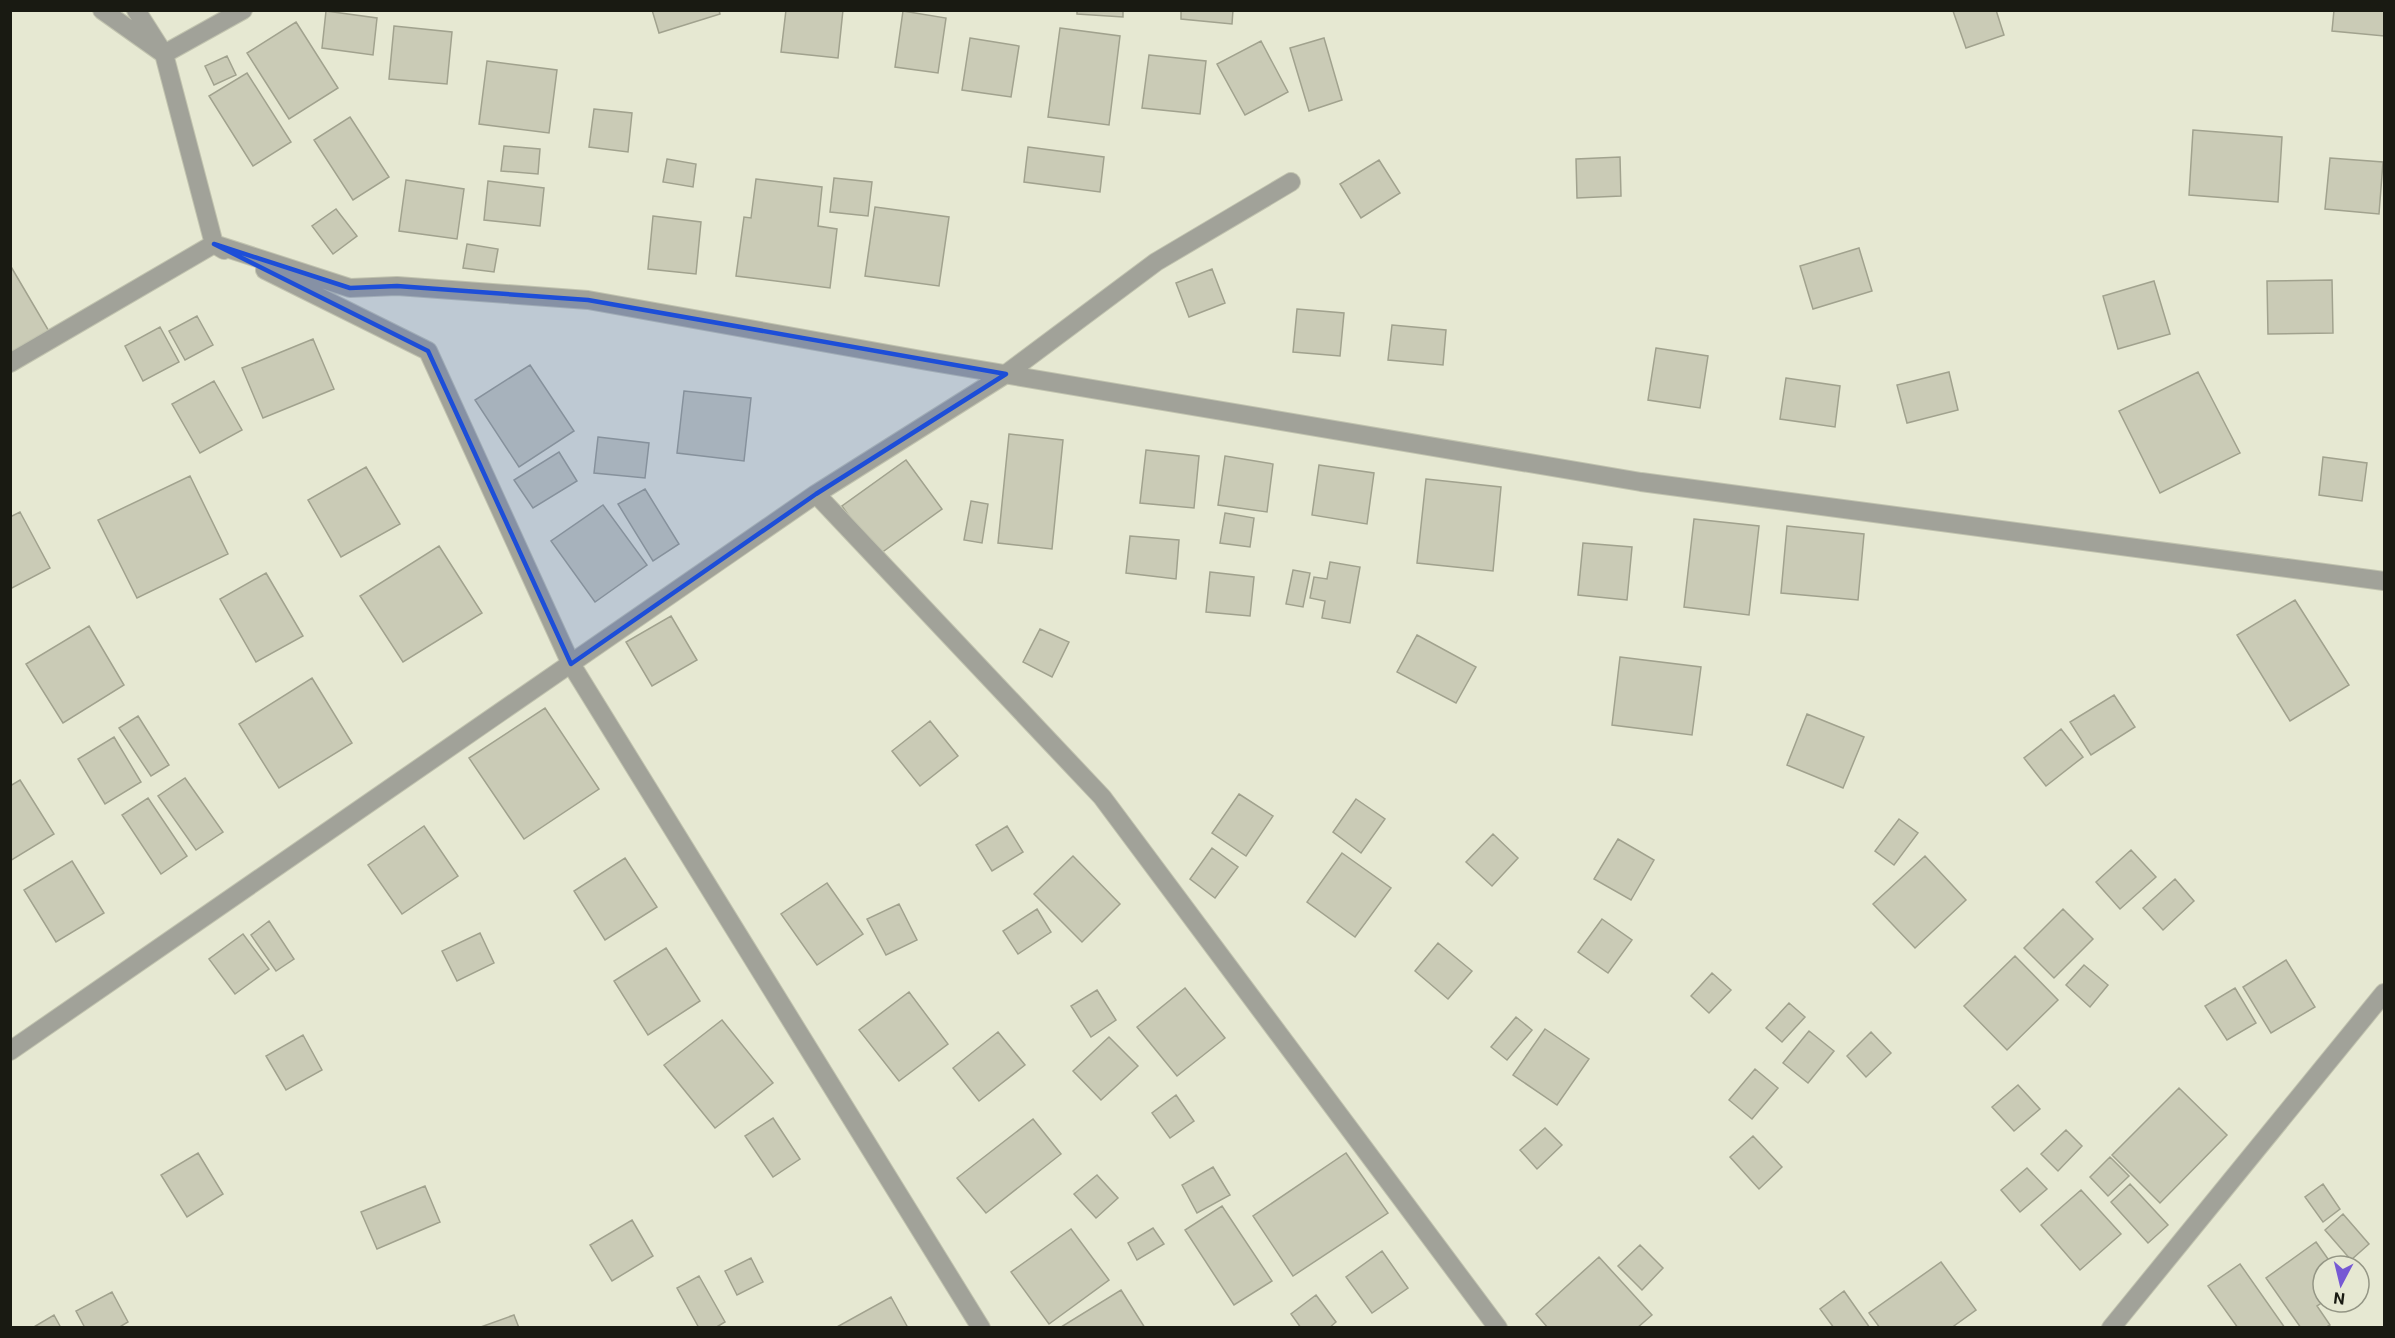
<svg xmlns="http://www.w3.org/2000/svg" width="2395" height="1338" font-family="Roboto,sans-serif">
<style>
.building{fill:#cacbb6;stroke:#a1a28e;stroke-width:1.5}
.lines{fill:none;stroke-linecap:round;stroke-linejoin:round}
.minor-casing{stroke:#c1c3af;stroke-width:20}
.minor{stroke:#a1a299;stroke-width:18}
.marked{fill:#1d4ed8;fill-opacity:0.2;stroke:#1d4ed8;stroke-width:4.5;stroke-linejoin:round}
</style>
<rect width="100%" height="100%" fill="#e6e8d2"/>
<!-- building -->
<path class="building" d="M 652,10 L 719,10 L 720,14 L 659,33 Z
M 786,10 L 843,10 L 838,58 L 781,52 Z
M 1077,10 L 1123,10 L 1123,17 L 1077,14 Z
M 1181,10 L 1233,10 L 1232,24 L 1181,19 Z
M 1996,10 L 2004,35 L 1966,48 L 1953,11 Z
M 2334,10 L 2384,10 L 2384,36 L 2332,31 Z
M 326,11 L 377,18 L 373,55 L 322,48 Z
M 903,11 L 946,18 L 938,73 L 895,67 Z
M 296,22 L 338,88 L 289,119 L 247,53 Z
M 394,26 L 452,32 L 447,84 L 389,79 Z
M 1060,28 L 1120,36 L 1109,125 L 1048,117 Z
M 970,38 L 1019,46 L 1011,97 L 962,90 Z
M 1324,38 L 1342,100 L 1309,111 L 1290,48 Z
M 1261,41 L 1288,92 L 1245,115 L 1217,64 Z
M 1149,55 L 1206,61 L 1200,114 L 1142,108 Z
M 227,56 L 236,75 L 214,85 L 205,66 Z
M 487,61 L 557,70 L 549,133 L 479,124 Z
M 247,73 L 291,142 L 253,166 L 209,96 Z
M 594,109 L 632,113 L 628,152 L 589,147 Z
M 350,117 L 389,177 L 353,200 L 314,140 Z
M 2193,130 L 2282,137 L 2278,202 L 2189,195 Z
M 504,146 L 540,149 L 538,174 L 501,171 Z
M 1028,147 L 1104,157 L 1100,192 L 1024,182 Z
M 1620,157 L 1621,196 L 1577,198 L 1576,159 Z
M 2330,158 L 2383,162 L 2379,214 L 2325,209 Z
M 667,159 L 696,164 L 693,187 L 663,182 Z
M 1379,160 L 1400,193 L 1361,218 L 1340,184 Z
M 834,178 L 872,182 L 868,216 L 830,212 Z
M 756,179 L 822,187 L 818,226 L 837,229 L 830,288 L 736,276 L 744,217 L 751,218 Z
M 406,180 L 464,189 L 457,239 L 399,231 Z
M 488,181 L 544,188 L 540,226 L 484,220 Z
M 875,207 L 949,217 L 939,286 L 865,276 Z
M 336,209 L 357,236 L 333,254 L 312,226 Z
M 653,216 L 701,222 L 696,274 L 648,269 Z
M 467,244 L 498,249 L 494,272 L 463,268 Z
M 1859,248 L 1872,291 L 1813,309 L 1800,266 Z
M 10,265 L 50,333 L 10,356 Z
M 1212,269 L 1225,303 L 1189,317 L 1176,283 Z
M 2332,280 L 2333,333 L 2268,334 L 2267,281 Z
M 2154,281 L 2170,334 L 2118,349 L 2103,296 Z
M 1297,309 L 1344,313 L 1340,356 L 1293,352 Z
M 197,316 L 213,345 L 185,360 L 169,331 Z
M 1392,325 L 1446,330 L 1443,365 L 1388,360 Z
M 160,327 L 179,362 L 143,381 L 125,346 Z
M 313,339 L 334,389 L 263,418 L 242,368 Z
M 1656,348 L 1708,356 L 1700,408 L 1648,400 Z
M 530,365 L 574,431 L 519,467 L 475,400 Z
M 1949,372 L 1958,410 L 1907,423 L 1897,385 Z
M 2198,372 L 2240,453 L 2160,493 L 2119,411 Z
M 1786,378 L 1840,386 L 1835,427 L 1780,419 Z
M 214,381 L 242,430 L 200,453 L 172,404 Z
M 684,391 L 751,398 L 744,461 L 677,453 Z
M 1009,434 L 1063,440 L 1052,549 L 998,543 Z
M 598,437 L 649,443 L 645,478 L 594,473 Z
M 1146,450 L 1199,456 L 1194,508 L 1140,503 Z
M 559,452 L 577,481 L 533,508 L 514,480 Z
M 1225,456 L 1273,464 L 1267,512 L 1218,505 Z
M 2323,457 L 2367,463 L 2362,501 L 2319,495 Z
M 906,460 L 942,509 L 877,556 L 842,506 Z
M 1319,465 L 1374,473 L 1367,524 L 1312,515 Z
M 366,467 L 400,524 L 341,557 L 308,500 Z
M 190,476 L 228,554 L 137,598 L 98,520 Z
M 1426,479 L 1501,487 L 1493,571 L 1417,563 Z
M 645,489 L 679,544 L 653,561 L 618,504 Z
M 971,501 L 988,504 L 982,543 L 964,540 Z
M 603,505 L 647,565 L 595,602 L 551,541 Z
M 20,512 L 50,568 L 10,589 L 10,517 Z
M 1225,513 L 1254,518 L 1250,547 L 1220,543 Z
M 1694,519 L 1759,526 L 1749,615 L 1684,607 Z
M 1787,526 L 1864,534 L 1858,600 L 1781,593 Z
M 1130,536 L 1179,540 L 1176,579 L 1126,573 Z
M 1583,543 L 1632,547 L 1627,600 L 1578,595 Z
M 439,546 L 482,613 L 403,662 L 360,596 Z
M 1330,562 L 1360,567 L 1350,623 L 1322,618 L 1325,601 L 1310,598 L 1314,577 L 1327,579 Z
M 1293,570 L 1310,573 L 1303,607 L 1286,604 Z
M 1210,572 L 1254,577 L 1250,616 L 1206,612 Z
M 266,573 L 303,636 L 256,662 L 220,599 Z
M 2295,600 L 2349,685 L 2290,721 L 2237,635 Z
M 671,616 L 697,660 L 652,686 L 626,642 Z
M 89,626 L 124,685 L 63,723 L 26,664 Z
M 1040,629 L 1069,642 L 1052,677 L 1023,662 Z
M 1417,635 L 1476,667 L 1456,703 L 1397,672 Z
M 1620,657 L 1701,667 L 1692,735 L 1612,725 Z
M 312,678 L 352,743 L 279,788 L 239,724 Z
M 2114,695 L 2135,727 L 2091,755 L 2070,722 Z
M 545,708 L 599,789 L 524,839 L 469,758 Z
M 1807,714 L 1864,737 L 1843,788 L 1787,765 Z
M 138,716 L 169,765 L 151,776 L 119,728 Z
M 930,721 L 958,756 L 920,786 L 892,751 Z
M 2061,729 L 2083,757 L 2046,786 L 2024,758 Z
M 114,737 L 141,782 L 105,804 L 78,759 Z
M 185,778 L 223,832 L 196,850 L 158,796 Z
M 20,780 L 54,834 L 10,861 L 10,786 Z
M 1239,794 L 1273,816 L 1246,856 L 1212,833 Z
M 148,798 L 187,856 L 161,874 L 122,815 Z
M 1356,799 L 1385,819 L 1361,853 L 1333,832 Z
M 1899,819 L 1918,833 L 1894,865 L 1875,851 Z
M 424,826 L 458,876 L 402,914 L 368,865 Z
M 1007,826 L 1023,852 L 992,871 L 976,845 Z
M 1493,834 L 1518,858 L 1492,886 L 1466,862 Z
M 1618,839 L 1654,860 L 1631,900 L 1594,879 Z
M 1212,848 L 1238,867 L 1215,898 L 1190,879 Z
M 2131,850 L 2156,877 L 2120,909 L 2096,882 Z
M 1342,853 L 1391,888 L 1355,937 L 1307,902 Z
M 1073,856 L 1120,904 L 1082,942 L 1034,894 Z
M 1925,856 L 1966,900 L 1915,948 L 1873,904 Z
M 625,858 L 657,907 L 605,940 L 574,891 Z
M 72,861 L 104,913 L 56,942 L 24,890 Z
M 2175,879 L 2194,901 L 2163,930 L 2143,908 Z
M 827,883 L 863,934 L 817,965 L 781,914 Z
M 899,904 L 917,940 L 886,955 L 867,919 Z
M 1037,909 L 1051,932 L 1018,954 L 1003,931 Z
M 2063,909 L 2093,939 L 2054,978 L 2024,948 Z
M 1602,919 L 1632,940 L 1608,973 L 1578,952 Z
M 269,921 L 294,959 L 276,971 L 251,935 Z
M 480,933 L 494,963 L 457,981 L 442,951 Z
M 243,934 L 269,969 L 235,994 L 209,959 Z
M 1438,943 L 1472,971 L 1448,999 L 1415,971 Z
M 666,948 L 700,1001 L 648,1035 L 614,981 Z
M 2015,956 L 2058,1000 L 2007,1050 L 1964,1006 Z
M 2286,960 L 2315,1007 L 2271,1033 L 2243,987 Z
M 2084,965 L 2108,985 L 2090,1007 L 2066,985 Z
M 1712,973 L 1731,990 L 1709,1013 L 1691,996 Z
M 1185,988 L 1225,1038 L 1177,1076 L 1137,1027 Z
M 2235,988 L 2256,1023 L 2227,1040 L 2205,1006 Z
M 1097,990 L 1116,1020 L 1091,1037 L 1071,1006 Z
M 909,992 L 948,1044 L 899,1081 L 859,1030 Z
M 1789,1003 L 1805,1017 L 1782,1042 L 1766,1028 Z
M 1516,1017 L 1532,1030 L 1507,1060 L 1491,1047 Z
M 722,1020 L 773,1083 L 715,1128 L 664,1065 Z
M 1545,1029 L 1589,1059 L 1557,1105 L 1513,1075 Z
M 1809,1031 L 1834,1051 L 1808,1083 L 1783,1063 Z
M 998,1032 L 1025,1065 L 979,1101 L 953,1068 Z
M 1871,1032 L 1891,1053 L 1866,1077 L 1847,1056 Z
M 303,1035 L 322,1070 L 286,1090 L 266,1056 Z
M 1109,1037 L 1138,1066 L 1101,1100 L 1073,1071 Z
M 1755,1069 L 1778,1088 L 1752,1119 L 1729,1100 Z
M 2018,1085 L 2040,1109 L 2014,1131 L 1992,1107 Z
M 2179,1088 L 2227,1135 L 2160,1203 L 2112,1155 Z
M 1176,1095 L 1194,1121 L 1170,1138 L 1152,1113 Z
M 773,1118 L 800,1159 L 773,1177 L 745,1136 Z
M 1033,1119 L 1061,1154 L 986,1213 L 957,1178 Z
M 1545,1128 L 1562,1145 L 1537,1169 L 1520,1150 Z
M 2066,1130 L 2082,1146 L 2058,1171 L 2041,1154 Z
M 1753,1136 L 1782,1167 L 1759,1189 L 1730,1157 Z
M 198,1153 L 223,1194 L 187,1217 L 161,1175 Z
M 1346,1153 L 1388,1213 L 1293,1276 L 1253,1216 Z
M 2110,1157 L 2129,1176 L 2108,1196 L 2090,1177 Z
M 1213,1167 L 1230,1195 L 1197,1213 L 1182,1185 Z
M 2027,1168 L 2047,1189 L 2020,1212 L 2001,1190 Z
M 1097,1175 L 1118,1198 L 1096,1218 L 1074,1194 Z
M 2130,1184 L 2168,1225 L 2148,1243 L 2111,1202 Z
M 2323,1184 L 2340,1209 L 2323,1222 L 2305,1197 Z
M 425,1186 L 440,1222 L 377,1249 L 361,1212 Z
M 2081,1190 L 2121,1234 L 2080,1270 L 2041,1225 Z
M 1222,1206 L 1272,1281 L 1234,1305 L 1185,1230 Z
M 2343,1214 L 2369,1244 L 2351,1260 L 2325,1230 Z
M 632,1220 L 653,1256 L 612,1281 L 590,1245 Z
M 1153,1228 L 1164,1244 L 1137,1260 L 1128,1243 Z
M 1071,1229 L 1109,1280 L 1049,1324 L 1011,1272 Z
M 2316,1242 L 2333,1266 L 2323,1266 L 2323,1302 L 2317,1306 L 2330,1325 L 2325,1328 L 2301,1328 L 2266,1278 Z
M 1640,1245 L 1663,1268 L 1642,1290 L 1618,1266 Z
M 1382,1251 L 1408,1288 L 1372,1313 L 1346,1277 Z
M 1599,1257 L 1652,1315 L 1637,1328 L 1548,1328 L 1536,1314 Z
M 751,1258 L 763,1282 L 737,1295 L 725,1271 Z
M 1941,1262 L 1976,1310 L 1951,1328 L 1880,1328 L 1869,1313 Z
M 2240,1264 L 2285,1328 L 2238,1328 L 2208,1286 Z
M 699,1276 L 725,1322 L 715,1328 L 699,1328 L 677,1288 Z
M 1121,1290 L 1145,1328 L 1061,1327 Z
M 1844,1291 L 1870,1328 L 1834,1328 L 1820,1309 Z
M 112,1292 L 128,1322 L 118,1328 L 85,1328 L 76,1311 Z
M 1316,1295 L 1336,1322 L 1329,1328 L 1301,1328 L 1291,1314 Z
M 891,1297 L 908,1328 L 835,1328 Z
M 54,1315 L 61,1328 L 32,1328 Z
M 514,1315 L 519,1328 L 478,1328 Z"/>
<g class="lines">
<!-- minor casing -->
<g class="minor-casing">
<path id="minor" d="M 102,10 L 164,54 L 214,244 L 224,250
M 136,10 L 164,54 L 243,10
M 265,270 L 428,351 L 571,664 L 981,1328
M 10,363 L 214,244 L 350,288 L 397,286 L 588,300 L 927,361 L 1641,482 L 2384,581
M 816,494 L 1102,797 L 1498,1328
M 10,1051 L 816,494 L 1006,374 L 1156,262 L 1291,182
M 2111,1328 L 2384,993"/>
</g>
<!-- minor -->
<use href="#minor" class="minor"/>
</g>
<!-- marked area -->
<path class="marked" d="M 214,244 L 350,288 L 397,286 L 588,300 L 1006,374 L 816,494 L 571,664 L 428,351 Z"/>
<!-- border -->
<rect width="2395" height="1338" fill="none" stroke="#191a12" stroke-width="24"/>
<!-- north arrow -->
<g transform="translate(2341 1284) rotate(187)"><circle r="28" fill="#e6e8d2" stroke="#949685" stroke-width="1.5"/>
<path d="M0-4.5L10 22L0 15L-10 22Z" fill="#7659d4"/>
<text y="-9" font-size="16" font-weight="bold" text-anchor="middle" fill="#191a12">N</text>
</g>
</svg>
